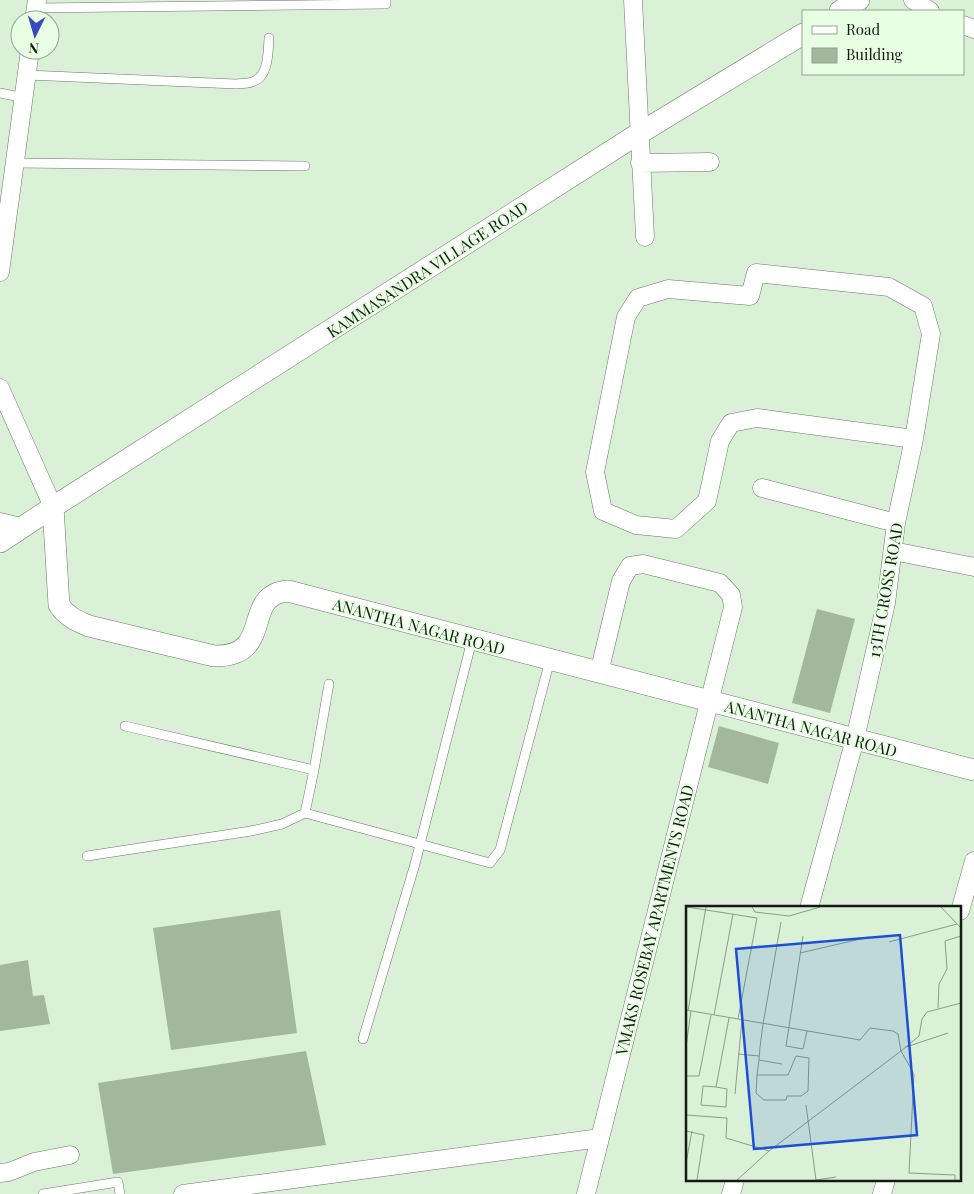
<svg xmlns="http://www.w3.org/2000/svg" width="974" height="1194" font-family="'Playfair Display',serif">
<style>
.building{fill:#a2b79e}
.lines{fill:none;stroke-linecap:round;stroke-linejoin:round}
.service-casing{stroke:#667a63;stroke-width:10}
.minor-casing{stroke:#667a63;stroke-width:19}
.tertiary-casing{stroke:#667a63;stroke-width:22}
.service{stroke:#fff;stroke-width:9}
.minor{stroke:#fff;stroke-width:18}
.tertiary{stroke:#fff;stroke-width:21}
.labels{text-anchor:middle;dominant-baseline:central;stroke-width:4;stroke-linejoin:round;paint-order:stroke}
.street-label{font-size:16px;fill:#131b12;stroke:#e8ffe4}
.inset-road{fill:none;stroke:#8b9b88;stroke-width:1}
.view{fill:#1d4ed8;fill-opacity:0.15;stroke:#1d4ed8;stroke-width:2.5}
.inset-edge{fill:none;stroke:#131b12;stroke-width:2.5}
</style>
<rect width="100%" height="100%" fill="#dbf1d7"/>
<!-- building -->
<path class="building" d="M 817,609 L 855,619 L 830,713 L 792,703 Z
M 719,726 L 779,743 L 768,784 L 708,767 Z
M 280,910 L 297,1033 L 171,1050 L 153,928 Z
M 28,960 L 33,996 L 44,995 L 50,1024 L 0,1031 L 0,965 Z
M 306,1051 L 326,1145 L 113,1174 L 98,1083 Z"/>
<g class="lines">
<!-- service casing -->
<g class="service-casing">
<path id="service" d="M 36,8 L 386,4 L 386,0
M 27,75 L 236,84 C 241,83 248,84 252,82 C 269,77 268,52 269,38
M 0,93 L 24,98
M 15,163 L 305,166
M 125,726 L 314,770 L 305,813
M 314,770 L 329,684
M 87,856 L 251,831 L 282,824 L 305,813 L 490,863 L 500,850 L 550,660
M 363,1039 L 415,864 L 472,640
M 43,1194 L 118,1182 L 120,1194"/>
</g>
<!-- minor casing -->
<g class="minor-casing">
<path id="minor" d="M 633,0 L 645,237
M 913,0 L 930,11
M 34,20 L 37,0
M 963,25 L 974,29
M 640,163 L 710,162
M 0,272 L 30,50
M 0,388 L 53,507
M 762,488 L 896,523
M 0,522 L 21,527
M 893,551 L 974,567
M 809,908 L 855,739 L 886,603 L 896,523 L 914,439 L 931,334 L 923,306 L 889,287 L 756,273 L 750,296 L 668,289 L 638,298 L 626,317 L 595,472 L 603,511 L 636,525 L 676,529 L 707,501 L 720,441 L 731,423 L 757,418 L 914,439
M 960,911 L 974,861
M 0,1173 L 9,1172 L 34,1162 L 70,1155
M 183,1194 L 600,1138
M 586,1194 L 733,607 L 731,595 L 720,583 L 643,564 L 630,566 L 621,581 L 599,673
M 731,1194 L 735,1180
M 882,1194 L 886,1180"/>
</g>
<!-- tertiary casing -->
<g class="tertiary-casing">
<path id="tertiary" d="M 840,11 L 859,0
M 53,507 L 630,139 L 803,34
M 0,542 L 53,507 L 59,605 C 67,617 77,621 89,626 L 214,656 C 276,657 240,595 288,591 L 974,770"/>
</g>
<!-- service -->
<use href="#service" class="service"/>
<!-- minor -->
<use href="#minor" class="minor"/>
<!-- tertiary -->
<use href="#tertiary" class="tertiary"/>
</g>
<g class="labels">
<!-- street labels -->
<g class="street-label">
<text transform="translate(427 269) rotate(-33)">KAMMASANDRA VILLAGE ROAD</text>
<text transform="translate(885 590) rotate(-80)">13TH CROSS ROAD</text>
<text transform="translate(419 626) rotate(15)">ANANTHA NAGAR ROAD</text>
<text transform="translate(811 728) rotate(15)">ANANTHA NAGAR ROAD</text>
<text transform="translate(654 920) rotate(-76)">VMAKS ROSEBAY APARTMENTS ROAD</text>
</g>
</g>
<!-- overview -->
<g transform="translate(686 906)">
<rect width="275" height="275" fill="#dbf1d7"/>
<path class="inset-road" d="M 1,1 L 71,12 L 52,113M 66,1 L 69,6 L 103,10 L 134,1M 255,1 L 275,22M 117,30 L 100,140 L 117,143 L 121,125M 203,36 L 271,18M 114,47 L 183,31M 252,102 L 253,78 L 261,63 L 259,35 L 275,30M 0,104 L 174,134 L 184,122 L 207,125 L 212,128 L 215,145 L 233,130 L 236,113 L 241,106 L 275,97M 2,105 L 20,1M 28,109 L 47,8M 0,141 L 5,105M 220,141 L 262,127M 52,148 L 73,150M 73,154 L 96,158M 71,169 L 102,169 L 110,150 L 123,152 L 122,185 L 115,190 L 101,190 L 100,194 L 78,194 L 70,187 L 71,169 L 73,154 L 74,141 L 77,118 L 95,16M 0,170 L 13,170 L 25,109M 30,181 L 17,180 L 15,199 L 40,201 L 41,183 L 30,181 L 43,112M 49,188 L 56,114M 120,199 L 130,274M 0,209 L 41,212 L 40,232 L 83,245M 0,225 L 18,229 L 11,274M 0,257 L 6,225M 51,274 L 83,245 L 215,145 L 228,168 L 223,267 L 269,269 L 269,274M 130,274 L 150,271"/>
<path class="view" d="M 214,29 L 231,229 L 68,243 L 50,43 Z"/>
<rect width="275" height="275" class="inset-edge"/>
</g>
<!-- legend -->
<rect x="802" y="10" width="162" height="65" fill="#e8ffe4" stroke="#93a490"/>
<rect x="812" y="26" width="25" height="8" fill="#ffffff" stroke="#93a490"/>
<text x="846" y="35" font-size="15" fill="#131b12">Road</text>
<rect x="812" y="48" width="25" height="15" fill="#a2b79e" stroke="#93a490"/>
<text x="846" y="60" font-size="15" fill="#131b12">Building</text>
<!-- north arrow -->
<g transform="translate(35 35) rotate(185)"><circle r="24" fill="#e8ffe4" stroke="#93a490"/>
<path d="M0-4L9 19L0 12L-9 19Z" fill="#3849bc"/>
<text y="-8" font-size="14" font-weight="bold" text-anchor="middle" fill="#131b12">N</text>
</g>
</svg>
